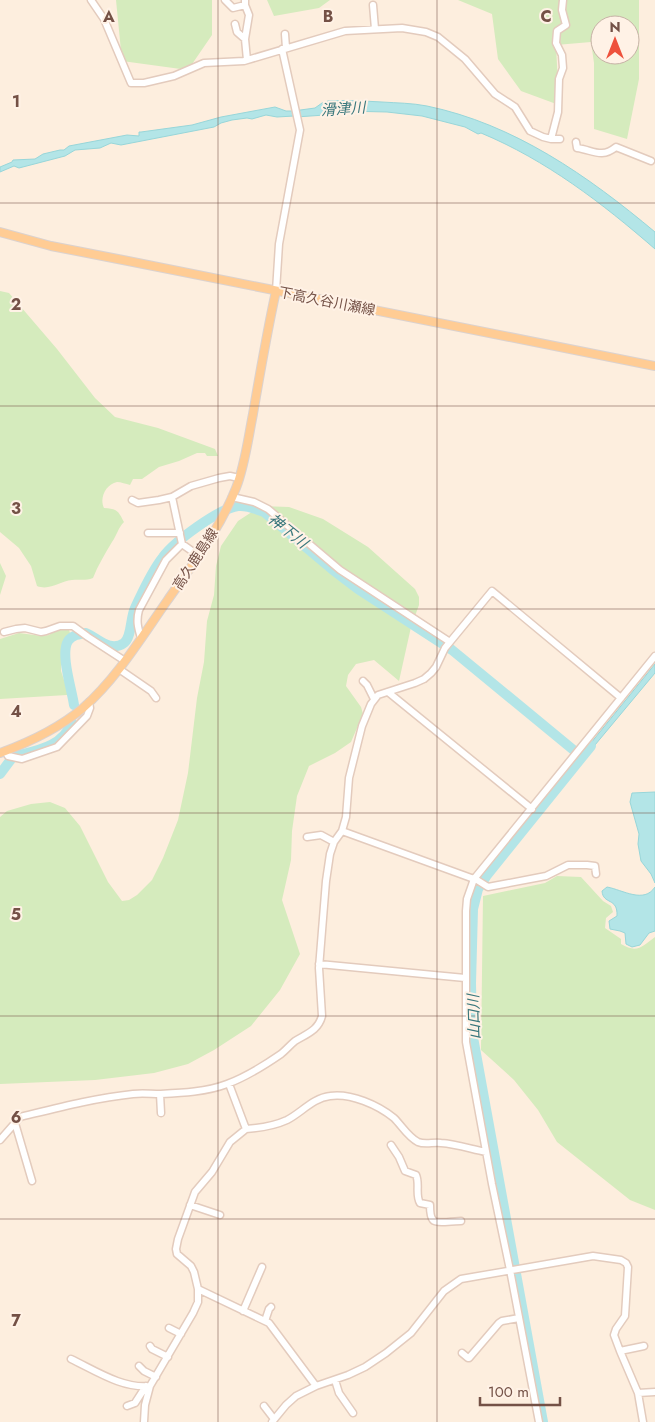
<svg xmlns="http://www.w3.org/2000/svg" width="655" height="1422" font-family="Jost,'Noto Sans JP',sans-serif">
<style>
.green{fill:#d5ebbd;fill-rule:evenodd}
.water{fill:#b3e5e7;stroke:#98d6d9}
.lines{fill:none;stroke-linecap:round;stroke-linejoin:round}
.river{stroke:#b3e5e7;stroke-width:10}
.minor-casing{stroke:#e3cbbd;stroke-width:9}
.major-casing{stroke:#dbd2cf;stroke-width:10}
.minor{stroke:#fff;stroke-width:6}
.major{stroke:#ffcc94;stroke-width:8}
.grid{fill:none;stroke:#745146;stroke-width:1;stroke-opacity:0.55}
.labels{text-anchor:middle;dominant-baseline:central;stroke-width:4;stroke-linejoin:round;paint-order:stroke}
.street-label{font-size:14px;fill:#745146;stroke:#fff2e6}
.water-label{font-size:15px;font-style:italic;fill:#39777c;stroke:#fff2e6}
.grid-label{font-size:16px;text-anchor:middle;font-weight:bold;fill:#745146;stroke:#fff2e6;stroke-width:4;stroke-linejoin:round;paint-order:stroke}
</style>
<rect width="100%" height="100%" fill="#fdeede"/>
<!-- green -->
<path class="green" d="M 116,0 L 212,0 L 212,35 L 188,70 L 122,61 Z
M 267,0 L 330,0 L 319,8 L 274,16 Z
M 458,0 L 639,0 L 639,79 L 627,139 L 594,129 L 594,63 L 591,42 L 556,45 L 559,105 L 521,91 L 498,59 L 492,14 ZM 600,25 L 630,25 L 630,55 L 600,55 Z
M 0,291 L 9,293 L 57,349 L 95,398 L 115,417 L 158,428 L 215,449 L 218,456 L 207,456 L 205,453 L 197,453 L 179,461 L 159,467 L 142,479 L 133,479 L 130,485 C 126,484 121,482 117,482 C 106,484 99,498 104,508 C 117,509 118,510 124,522 C 118,528 117,535 112,542 C 105,554 98,565 93,578 C 85,581 80,579 72,580 C 60,581 50,591 37,586 L 31,566 L 19,548 L 0,532 Z
M 261,506 L 289,507 L 323,519 L 368,547 L 415,589 L 419,597 L 419,605 L 411,627 L 399,681 L 374,660 L 356,664 L 348,675 L 346,686 L 361,707 L 363,714 L 351,742 L 335,753 L 309,766 L 297,796 L 292,831 L 291,860 L 282,900 L 300,954 L 280,990 L 251,1026 L 214,1050 L 188,1064 L 154,1073 L 95,1080 L 0,1084 L 0,817 L 7,811 L 31,804 L 50,802 L 65,808 L 80,826 L 108,882 L 122,901 L 129,900 L 137,895 L 152,880 L 163,858 L 178,820 L 188,773 L 197,698 L 204,662 L 207,621 L 214,595 L 216,566 L 221,546 L 238,521 Z
M 0,563 L 6,576 L 0,595 Z
M 61,629 L 69,630 L 70,633 L 64,640 L 61,655 L 61,671 L 67,689 L 67,695 L 0,699 L 0,639 L 19,633 L 42,636 L 49,635 L 54,631 Z
M 557,876 L 581,877 L 603,901 L 611,906 L 613,912 L 606,918 L 605,928 L 621,939 L 621,944 C 637,954 643,946 655,937 L 655,1210 L 630,1200 L 557,1142 L 538,1110 L 514,1080 L 481,1050 L 483,896 L 545,883 Z"/>
<!-- water -->
<path class="water" d="M 328,101 C 346,100 364,101 382,102 C 397,103 412,103 427,106 C 514,124 588,176 655,232 L 655,249 C 602,203 546,160 481,133 L 478,134 L 465,127 L 422,116 L 387,112 L 344,111 L 325,115 L 296,117 L 294,116 L 277,117 L 266,115 L 252,119 L 247,118 L 232,120 L 221,123 L 214,127 L 121,145 L 111,143 L 100,148 L 75,150 L 65,156 L 19,168 L 14,166 L 0,172 L 0,167 L 12,162 L 13,160 L 35,159 L 43,154 L 60,150 L 64,150 L 69,146 L 127,135 L 139,136 L 139,132 L 141,132 L 192,125 L 221,117 L 275,107 L 286,111 L 293,111 L 315,108 L 322,103 Z
M 655,664 L 655,673 L 585,757 L 582,754 Z
M 655,792 L 655,883 L 651,874 L 641,861 L 638,844 L 639,834 L 630,802 L 632,793 Z
M 607,887 C 623,890 644,904 655,887 L 655,931 L 649,933 L 640,945 L 632,947 L 626,944 L 625,933 L 620,931 L 610,929 L 609,921 L 617,916 C 618,897 603,905 602,891 Z"/>
<g class="lines">
<!-- river -->
<path class="river" d="M 74,705 C 72,690 60,654 68,641 C 72,635 79,634 86,633 C 98,638 110,653 124,643 C 132,637 130,618 135,608 C 143,591 151,572 163,557 C 175,541 218,509 238,506 C 247,505 256,509 264,512 L 333,570 L 358,589 L 452,650 L 582,757
M 0,774 L 12,758 L 16,756 C 39,750 61,747 72,723
M 543,1422 L 472,1032 L 471,983 L 473,909 L 478,889 L 487,875 L 591,746"/>
<!-- minor casing -->
<g class="minor-casing">
<path id="minor" d="M 91,0 L 104,19 L 131,83 L 144,83 L 174,76 L 204,63 L 244,61 L 345,31 L 402,28 L 426,32 L 438,37 L 465,59 L 495,94 L 515,107 L 530,131 L 543,137 L 551,139 L 560,139
M 225,0 L 233,8 L 245,5
M 245,0 L 245,5 L 249,15 L 245,39 L 247,60
M 373,5 L 375,29
M 235,24 L 237,32 L 245,39
M 285,34 L 286,48
M 551,139 L 558,112 L 559,79 L 563,68 L 562,55 L 556,43 L 557,31 L 566,25 L 562,10 L 563,0
M 576,142 L 577,148 C 593,150 601,159 616,147 L 651,161
M 276,291 L 279,244 L 300,130 L 282,49
M 172,497 L 182,544 L 199,556
M 232,497 L 254,502 L 268,509 L 340,570 L 450,642
M 132,500 L 138,503 L 159,500 L 172,497 L 191,486 L 219,478 L 230,476 L 239,478
M 148,533 L 180,533
M 4,632 L 16,629 L 25,628 L 41,632 L 46,631 L 60,626 L 73,626 L 88,637 L 125,661
M 141,638 C 138,628 136,621 139,610 L 166,560 L 182,544
M 119,669 L 151,691 L 156,698
M 363,681 L 367,685 L 374,699
M 388,692 L 532,809
M 5,751 L 8,756 L 22,759 L 57,747 L 87,716 L 90,708 L 89,702
M 342,831 L 474,879 L 477,880 L 488,887 L 546,876 L 568,865 L 587,865 L 595,866 L 596,874
M 307,837 L 321,835 L 334,842
M 319,964 L 465,978
M 160,1094 L 161,1113
M 246,1129 C 260,1128 274,1126 287,1120 C 301,1113 313,1098 330,1096 C 351,1093 378,1105 394,1118 C 402,1126 408,1137 418,1142 C 425,1145 433,1142 441,1143 C 456,1144 471,1149 486,1152
M 0,1140 L 15,1123
M 391,1145 L 399,1157 L 405,1171 L 416,1175 C 420,1183 415,1195 420,1203 L 430,1205 C 430,1209 430,1217 433,1220 C 436,1224 456,1221 461,1221
M 32,1181 L 15,1123 L 20,1117 C 57,1108 95,1098 133,1094 C 142,1093 151,1094 160,1094 C 182,1093 206,1092 227,1084 C 246,1077 265,1065 281,1054 C 286,1050 290,1045 295,1041 C 306,1034 318,1031 322,1016 L 319,968 L 326,881 L 330,854 L 334,842 L 342,831 L 346,817 L 349,778 L 362,726 L 371,704 L 378,695 L 415,683 L 424,679 L 431,673 L 436,667 L 445,648 L 492,591 L 621,698
M 190,1205 L 220,1215
M 198,1289 L 269,1323 L 316,1386
M 243,1311 L 262,1267
M 265,1321 L 269,1309 L 271,1307
M 169,1328 L 181,1334
M 150,1346 L 152,1349 L 168,1357
M 620,1351 L 644,1346
M 462,1353 L 468,1358 L 469,1358 L 499,1323 L 502,1321 L 519,1318
M 71,1359 C 96,1371 123,1389 150,1386
M 139,1366 L 144,1371 L 156,1377
M 335,1380 L 339,1393 L 353,1413
M 638,1393 L 655,1392
M 127,1406 L 135,1403 L 146,1386
M 264,1406 L 274,1419
M 144,1422 L 145,1405 L 150,1386 L 193,1313 L 198,1302 L 198,1289 L 194,1272 L 191,1266 L 177,1254 L 176,1249 L 178,1239 L 195,1192 L 212,1172 L 230,1142 L 246,1129 L 229,1084
M 272,1422 L 286,1405 L 296,1396 L 316,1386 L 348,1375 L 365,1367 L 386,1353 L 411,1333 L 444,1291 L 461,1279 L 593,1256 L 621,1260 L 626,1263 L 628,1267 L 625,1316 L 616,1329 L 614,1335 L 620,1351 L 638,1393 L 643,1422
M 539,1422 L 510,1270 L 492,1184 L 466,1042 L 466,911 L 467,899 L 474,879 L 655,656"/>
</g>
<!-- major casing -->
<g class="major-casing">
<path id="major" d="M 0,232 L 51,246 L 123,260 L 655,366
M 0,753 C 30,742 58,729 83,708 C 117,678 141,638 167,601 C 192,565 220,529 236,488 C 245,465 248,439 253,414 C 260,373 267,332 276,291"/>
</g>
<!-- minor -->
<use href="#minor" class="minor"/>
<!-- major -->
<use href="#major" class="major"/>
</g>
<!-- grid -->
<path class="grid" d="M 218,0 L 218,1422M 437,0 L 437,1422M 0,203 L 655,203M 0,406 L 655,406M 0,609 L 655,609M 0,813 L 655,813M 0,1016 L 655,1016M 0,1219 L 655,1219"/>
<g class="labels">
<!-- street labels -->
<g class="street-label">
<text transform="translate(327 301) rotate(11)">下高久谷川瀬線</text>
<text transform="translate(195 559) rotate(-57)">高久鹿島線</text>
</g>
<!-- water labels -->
<g class="water-label">
<text transform="translate(343 109) rotate(-4)">滑津川</text>
<text transform="translate(288 531) rotate(39)">神下川</text>
<text transform="translate(474 1017) rotate(-92)">山口川</text>
</g>
</g>
<g class="grid-label">
<text x="109" y="22">A</text>
<text x="328" y="22">B</text>
<text x="546" y="22">C</text>
<text x="16" y="107">1</text>
<text x="16" y="310">2</text>
<text x="16" y="514">3</text>
<text x="16" y="717">4</text>
<text x="16" y="920">5</text>
<text x="16" y="1123">6</text>
<text x="16" y="1326">7</text>
</g>
<!-- north arrow -->
<g transform="translate(615 40)"><circle r="24" fill="#fff2e6" stroke="#c7b2a6"/>
<path d="M0-4L9 19L0 12L-9 19Z" fill="#ee513c"/>
<text y="-8" font-size="14" font-weight="bold" text-anchor="middle" fill="#745146">N</text>
</g>
<!-- scale -->
<path d="M480 1397v8h80v-8" fill="none" stroke="#745146" stroke-width="2.5"/>
<text x="488" y="1397" font-size="15" fill="#745146" stroke="#fff2e6" stroke-width="4" paint-order="stroke">100 m</text>
</svg>
